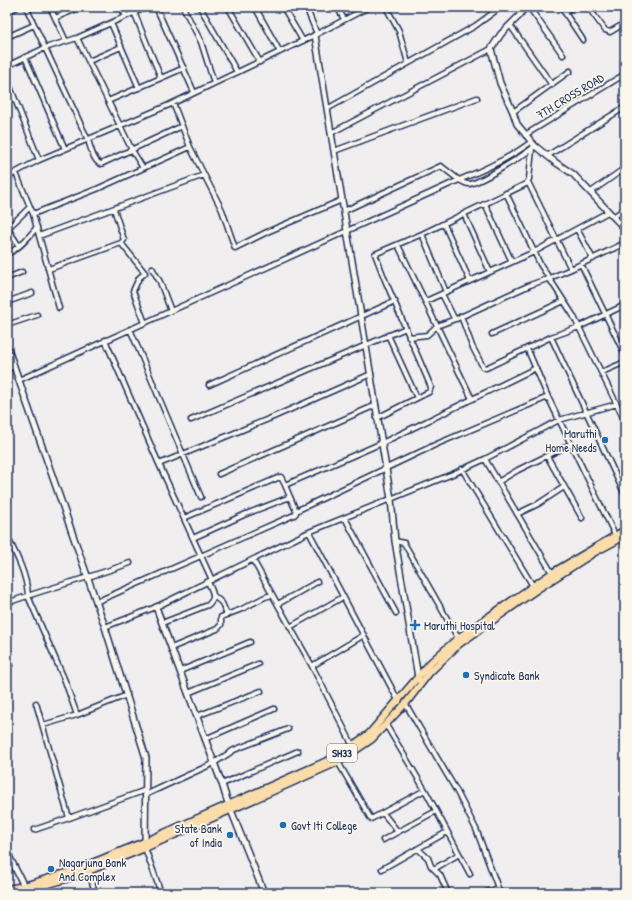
<svg xmlns="http://www.w3.org/2000/svg" width="632" height="900" font-family="'Patrick Hand',sans-serif">
<style>
.lines{fill:none;stroke-linecap:round;stroke-linejoin:round}
.minor-casing{stroke:#1b2f5e;stroke-width:7}
.tertiary-casing{stroke:#1b2f5e;stroke-width:8}
.primary-casing{stroke:#1b2f5e;stroke-width:9}
.minor{stroke:#fbf7ec;stroke-width:4}
.tertiary{stroke:#fbf7ec;stroke-width:5}
.primary{stroke:#fbddab;stroke-width:6}
.poi-dot{fill:#1f6fb2;stroke:#fbf7ec;stroke-width:1.5}
.labels{text-anchor:middle;dominant-baseline:central;stroke-width:3.5;stroke-linejoin:round;paint-order:stroke}
.shield{fill:#fbf7ec;stroke:#5e6b89;stroke-width:1}
.shield-label{font-size:11px;font-weight:bold;fill:#1b2f5e}
.street-label{font-size:12px;fill:#1b2f5e;stroke:#fbf7ec}
.poi-label{font-size:12px;fill:#1b2f5e;stroke:#fbf7ec;text-anchor:start}
</style>
<rect width="100%" height="100%" fill="#f0eeef"/>
<filter id="ink" filterUnits="userSpaceOnUse"><feTurbulence type="fractalNoise" baseFrequency=".025" numOctaves="2"/><feDisplacementMap in="SourceGraphic" scale="8" xChannelSelector="R" yChannelSelector="G"/><feConvolveMatrix kernelMatrix="1 2 1 2 8 2 1 2 1" color-interpolation-filters="sRGB"/></filter>
<g filter="url(#ink)">
<g class="lines">
<!-- minor casing -->
<g class="minor-casing">
<path id="minor" d="M 26,7 L 88,140 C 91,148 93,161 101,164 L 182,126
M 50,7 L 66,41
M 121,7 L 126,16
M 156,7 L 194,92
M 183,7 L 201,42 L 214,83
M 200,7 L 237,72
M 228,7 L 260,62
M 255,7 L 280,52
M 283,7 L 303,41
M 306,7 L 317,34
M 337,7 L 344,19
M 386,7 L 399,31 L 408,63
M 529,7 L 563,55
M 561,7 L 583,40
M 588,7 L 605,30 L 610,32 L 625,23
M 7,12 L 17,7
M 134,12 L 161,78
M 564,12 L 573,7
M 55,18 L 81,7
M 111,23 L 139,88
M 510,25 L 552,85
M 7,37 L 34,25
M 77,38 L 147,7
M 25,57 L 65,149
M 89,61 L 121,47
M 7,66 L 45,48 L 77,38 L 132,150 L 143,168
M 7,79 L 39,160
M 108,101 L 184,68
M 173,103 L 190,147 L 222,210 L 235,248 L 267,232 L 342,200
M 327,109 L 475,26 L 501,7
M 513,112 L 570,71
M 331,133 L 491,49
M 525,135 L 625,74
M 334,151 L 477,98
M 547,156 L 625,107
M 7,168 L 12,175
M 16,173 L 33,214 L 97,189 L 190,147
M 7,177 L 39,160 L 169,105 L 317,34 L 369,7
M 528,182 L 571,269
M 591,192 L 625,168
M 506,193 L 540,264 L 573,315 L 625,421
M 485,204 L 512,262
M 344,211 L 441,166 L 459,180 C 484,170 510,158 531,142
M 33,214 L 59,308
M 464,214 L 490,272
M 613,217 L 625,209
M 444,224 L 470,281
M 7,229 L 30,207
M 8,229 L 19,246
M 577,229 L 593,259
M 422,234 L 446,292
M 39,236 L 204,175
M 121,243 L 145,273 L 139,278 L 133,291 L 145,323
M 398,245 L 472,399
M 7,254 C 19,249 29,237 37,227
M 581,264 L 625,355
M 152,268 L 160,282 L 171,311
M 49,269 L 121,243 L 124,240 L 114,209
M 7,278 L 22,272
M 442,294 L 454,318 L 456,319 L 530,285 L 550,278 L 571,269 L 625,243
M 426,301 L 534,252 L 608,212
M 7,302 L 32,293
M 461,316 L 472,346 L 483,367 L 486,368 L 551,337 L 579,327 L 625,305
M 7,325 L 37,315
M 130,329 L 201,497
M 492,334 L 564,301
M 388,335 L 417,398
M 409,337 L 427,335 L 437,326 L 455,319
M 551,337 L 625,495
M 105,340 L 159,464 L 212,580
M 527,348 L 548,397 L 615,535
M 7,369 L 14,366
M 602,372 L 625,362
M 19,380 L 459,180 C 462,181 465,184 468,184 C 477,185 526,154 535,146
M 209,385 L 395,301
M 377,418 L 429,392 L 431,387 L 385,280 L 375,254 L 422,234 L 526,184 L 529,179 L 532,149
M 191,420 L 406,328
M 547,456 L 582,518
M 485,459 L 552,573
M 159,464 L 271,418 L 371,374
M 462,469 L 533,586
M 219,474 L 376,405
M 498,482 L 518,470 L 571,444
M 285,485 L 290,497
M 517,514 L 538,504 L 564,487
M 184,518 L 280,477 L 281,477 L 285,485 L 382,443 L 536,368
M 345,518 L 396,613
M 309,532 L 399,702
M 7,536 C 16,554 27,575 28,596 L 65,681 L 77,715 L 43,725
M 193,538 L 246,514 L 290,497 L 296,511 L 437,444 L 548,397
M 395,541 L 404,543 L 458,638
M 253,560 L 312,666 L 353,746
M 213,595 L 222,603 L 227,615
M 96,602 L 294,515 L 296,513 L 296,511
M 7,603 C 48,588 89,578 130,563
M 278,604 L 317,582
M 162,623 L 208,605 C 217,597 212,591 208,582
M 105,627 L 156,607 L 309,532 L 455,473 L 485,459 L 559,420 L 617,404
M 290,627 L 343,597
M 171,648 L 217,629 L 221,625 L 221,617 L 242,609 L 265,597 L 272,595
M 7,659 L 10,665
M 312,666 L 364,635
M 180,671 L 250,642
M 188,693 L 258,664
M 36,703 L 69,818 L 146,790
M 405,703 L 456,790 L 476,829 L 498,888
M 77,715 L 127,695
M 197,716 L 261,691
M 386,725 L 425,790 L 470,874
M 205,739 L 274,709
M 338,762 L 371,819 L 425,790
M 222,784 L 298,751
M 145,795 L 214,763 L 234,750 L 288,729
M 383,813 L 398,832
M 34,830 L 69,818
M 383,840 L 436,811
M 145,848 L 161,893
M 418,849 L 428,858 L 431,866 L 434,869
M 382,869 L 447,832
M 89,871 L 95,893
M 448,893 L 440,875 L 434,869 L 459,854
M 484,893 L 498,888 L 500,893"/>
</g>
<!-- tertiary casing -->
<g class="tertiary-casing">
<path id="tertiary" d="M 525,7 L 519,16 L 501,34 L 491,49 L 500,83 L 513,112 L 517,124 L 535,146 L 555,162 L 573,174 L 625,229
M 315,35 L 391,499 L 395,541 L 418,677 L 421,683
M 8,349 L 105,627 L 146,758 L 145,845
M 156,607 L 222,784 L 227,800 L 264,893
M 7,852 L 24,886 L 25,889"/>
</g>
<!-- primary casing -->
<g class="primary-casing">
<path id="primary" d="M 7,889 L 24,886 L 75,870 L 144,842 L 336,757 L 369,734 L 431,662 L 458,638 L 552,573 L 625,530
M 15,893 L 25,891 L 76,876 L 145,848 L 338,762 L 372,739 L 406,703 L 430,672 L 459,644 L 536,590 L 595,552 L 625,536"/>
</g>
<!-- minor -->
<use href="#minor" class="minor"/>
<!-- tertiary -->
<use href="#tertiary" class="tertiary"/>
<!-- primary -->
<use href="#primary" class="primary"/>
</g>
</g>
<!-- markers -->
<g class="poi-dot">
<circle cx="605" cy="440" r="4"/>
<path d="M413 619h4v4h4v4h-4v4h-4v-4h-4v-4h4z"/>
<circle cx="466" cy="675" r="4"/>
<circle cx="283" cy="825" r="4"/>
<circle cx="230" cy="835" r="4"/>
<circle cx="51" cy="869" r="4"/>
</g>
<g class="labels">
<!-- shield labels -->
<rect class="shield" x="327" y="744" width="30" height="18" rx="3"/>
<g class="shield-label">
<text x="342" y="753">SH33</text>
</g>
<!-- street labels -->
<g class="street-label">
<text transform="translate(570 96) rotate(-31)">7TH CROSS ROAD</text>
</g>
<!-- poi labels -->
<g class="poi-label">
<text x="597" y="433" text-anchor="end">Maruthi<tspan x="597" dy="14">Home Needs</tspan></text>
<text x="424" y="625">Maruthi Hospital</text>
<text x="474" y="675">Syndicate Bank</text>
<text x="291" y="825">Govt Iti College</text>
<text x="222" y="828" text-anchor="end">State Bank<tspan x="222" dy="14">of India</tspan></text>
<text x="59" y="862">Nagarjuna Bank<tspan x="59" dy="14">And Complex</tspan></text>
</g>
</g>
<!-- margin -->
<rect width="632" height="900" fill="none" stroke="#fbf7ec" stroke-width="24"/>
<rect x="12" y="12" width="608" height="876" fill="none" stroke="#1b2f5e" stroke-width="1.5" filter="url(#ink)"/>
</svg>
